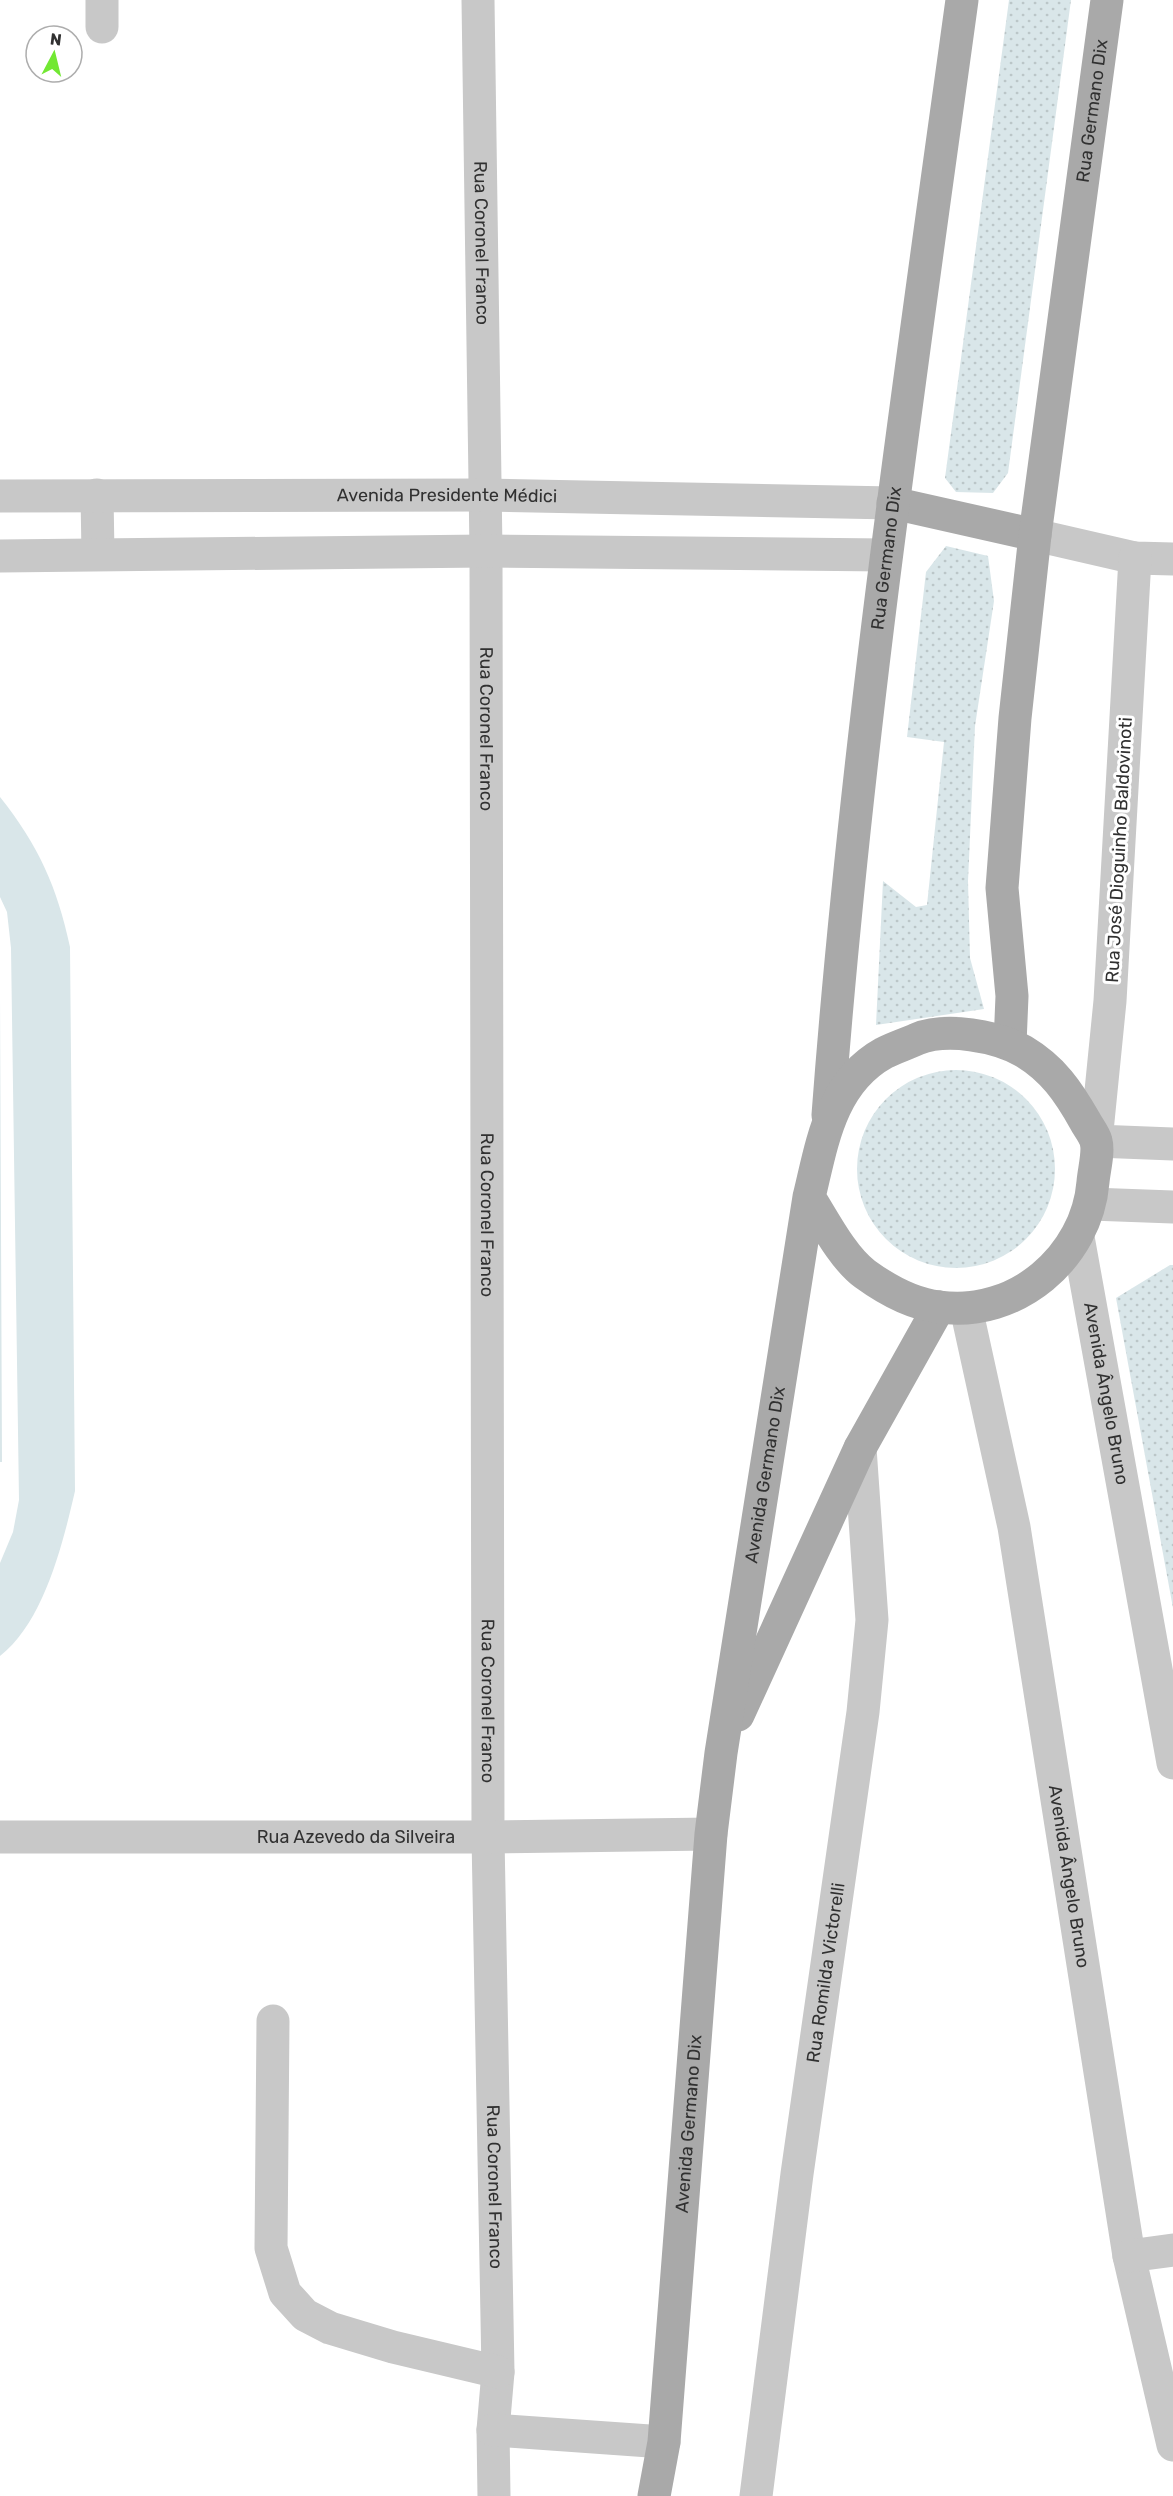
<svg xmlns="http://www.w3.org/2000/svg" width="1173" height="2496" font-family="Rubik,sans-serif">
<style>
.green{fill:url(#green-dots)}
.pitch{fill:#d9e6e9}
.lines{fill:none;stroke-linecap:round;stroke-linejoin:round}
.minor{stroke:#c8c8c8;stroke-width:33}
.major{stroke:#a9a9a9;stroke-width:33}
.labels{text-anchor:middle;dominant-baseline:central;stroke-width:6;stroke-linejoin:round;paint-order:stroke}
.street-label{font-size:18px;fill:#313131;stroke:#fff}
</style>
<defs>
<pattern id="green-dots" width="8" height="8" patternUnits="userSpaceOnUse" patternTransform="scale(1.5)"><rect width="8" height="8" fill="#d9e6e9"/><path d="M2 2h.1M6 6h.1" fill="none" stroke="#bbc6c8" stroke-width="1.8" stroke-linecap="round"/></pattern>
</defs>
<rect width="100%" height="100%" fill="#fff"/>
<!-- green -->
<path class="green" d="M 1009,0 L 1071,0 L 1008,473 L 993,493 L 956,492 L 945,478 Z
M 946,546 L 988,556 L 994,601 L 975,726 L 968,881 L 970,958 L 984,1009 L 876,1025 L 883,881 L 916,907 L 927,905 L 944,742 L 907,737 L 926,572 Z
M857 1169a99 99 0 1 1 198 0a99 99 0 1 1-198 0Z
M 1170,1265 L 1173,1265 L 1173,1608 L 1116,1298 Z"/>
<!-- pitch -->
<path class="pitch" d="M 0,797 C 39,846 57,887 70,947 L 75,1491 C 63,1543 44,1622 0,1656 L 0,1563 L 13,1532 L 19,1500 L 11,948 L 7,912 L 0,897 Z
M 0,995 L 2,1462 L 0,1462 Z"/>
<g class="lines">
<!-- minor -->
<g class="minor">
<path d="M 102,0 L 102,27"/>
<path id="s1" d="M 478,0 L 486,551 L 488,1837 L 498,2372 L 493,2430 L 494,2496"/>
<path d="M 97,495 L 98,554"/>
<path id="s2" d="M 0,496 L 486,495 L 893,503"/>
<path d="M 1035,535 L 1135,558 L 1173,559"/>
<path d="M 0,556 L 486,551 L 886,555"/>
<path d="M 1135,558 L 1110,1001 L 1096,1141 L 1173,1144"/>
<path d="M 1091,1204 L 1173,1207"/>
<path id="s3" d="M 1078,1237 L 1173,1763"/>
<path id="s4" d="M 966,1308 L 1014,1527 L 1129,2256 L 1173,2445"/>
<path id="s5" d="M 0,1837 L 488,1837 L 711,1834"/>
<path d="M 273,2021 L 271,2248 L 285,2293 L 305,2315 L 330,2328 L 393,2347 L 498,2372"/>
<path d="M 1129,2256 L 1173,2250"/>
<path d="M 493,2430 L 664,2442"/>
<path id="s6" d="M 756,2496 L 797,2174 L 863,1712 L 872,1620 L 860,1448"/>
</g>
<!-- major -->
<g class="major">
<path d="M 893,503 L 1035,535"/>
<path id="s7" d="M 1010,1044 L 1012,996 L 1002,888 L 1015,718 L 1035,535 L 1107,0"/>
<path id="s8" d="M 828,1115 C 856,742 911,371 962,0"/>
<path d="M 738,1715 L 860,1448 L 939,1307"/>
<path id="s9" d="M 654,2496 L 664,2442 L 711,1834 L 721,1753 L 809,1197 C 822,1144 830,1083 884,1053 C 894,1048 906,1044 917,1039 C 947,1027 996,1036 1023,1051 C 1053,1069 1068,1091 1085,1121 C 1088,1127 1094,1134 1096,1141 C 1099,1152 1094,1170 1093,1182 C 1087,1257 1016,1318 939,1307 C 912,1304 887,1290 865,1274 C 843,1258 824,1221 809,1197"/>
</g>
</g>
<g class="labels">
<!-- street labels -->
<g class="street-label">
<text stroke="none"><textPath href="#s7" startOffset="939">Rua Germano Dix</textPath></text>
<text stroke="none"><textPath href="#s1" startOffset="243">Rua Coronel Franco</textPath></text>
<text stroke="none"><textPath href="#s2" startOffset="447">Avenida Presidente Médici</textPath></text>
<text stroke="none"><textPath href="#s8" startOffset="560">Rua Germano Dix</textPath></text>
<text stroke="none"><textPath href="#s1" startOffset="729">Rua Coronel Franco</textPath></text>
<text transform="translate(1119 850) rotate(-87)">Rua José Dioguinho Baldovinoti</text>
<text stroke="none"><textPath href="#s1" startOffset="1215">Rua Coronel Franco</textPath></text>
<text stroke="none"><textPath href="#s3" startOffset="159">Avenida Ângelo Bruno</textPath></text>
<text stroke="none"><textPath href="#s9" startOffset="1028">Avenida Germano Dix</textPath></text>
<text stroke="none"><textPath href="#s1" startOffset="1701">Rua Coronel Franco</textPath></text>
<text stroke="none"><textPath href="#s5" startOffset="356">Rua Azevedo da Silveira</textPath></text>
<text stroke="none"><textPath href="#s4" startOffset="578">Avenida Ângelo Bruno</textPath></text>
<text stroke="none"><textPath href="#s6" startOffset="528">Rua Romilda Victorelli</textPath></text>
<text stroke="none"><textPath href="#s9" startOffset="374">Avenida Germano Dix</textPath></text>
<text stroke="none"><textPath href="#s1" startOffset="2187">Rua Coronel Franco</textPath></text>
</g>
</g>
<!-- north arrow -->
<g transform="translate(54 54) rotate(7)"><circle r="28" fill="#ffffff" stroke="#adadad" stroke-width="1.5"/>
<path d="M0-4.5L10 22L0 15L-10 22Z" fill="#72e833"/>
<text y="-9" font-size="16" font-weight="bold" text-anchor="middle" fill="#313131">N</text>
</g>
</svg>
